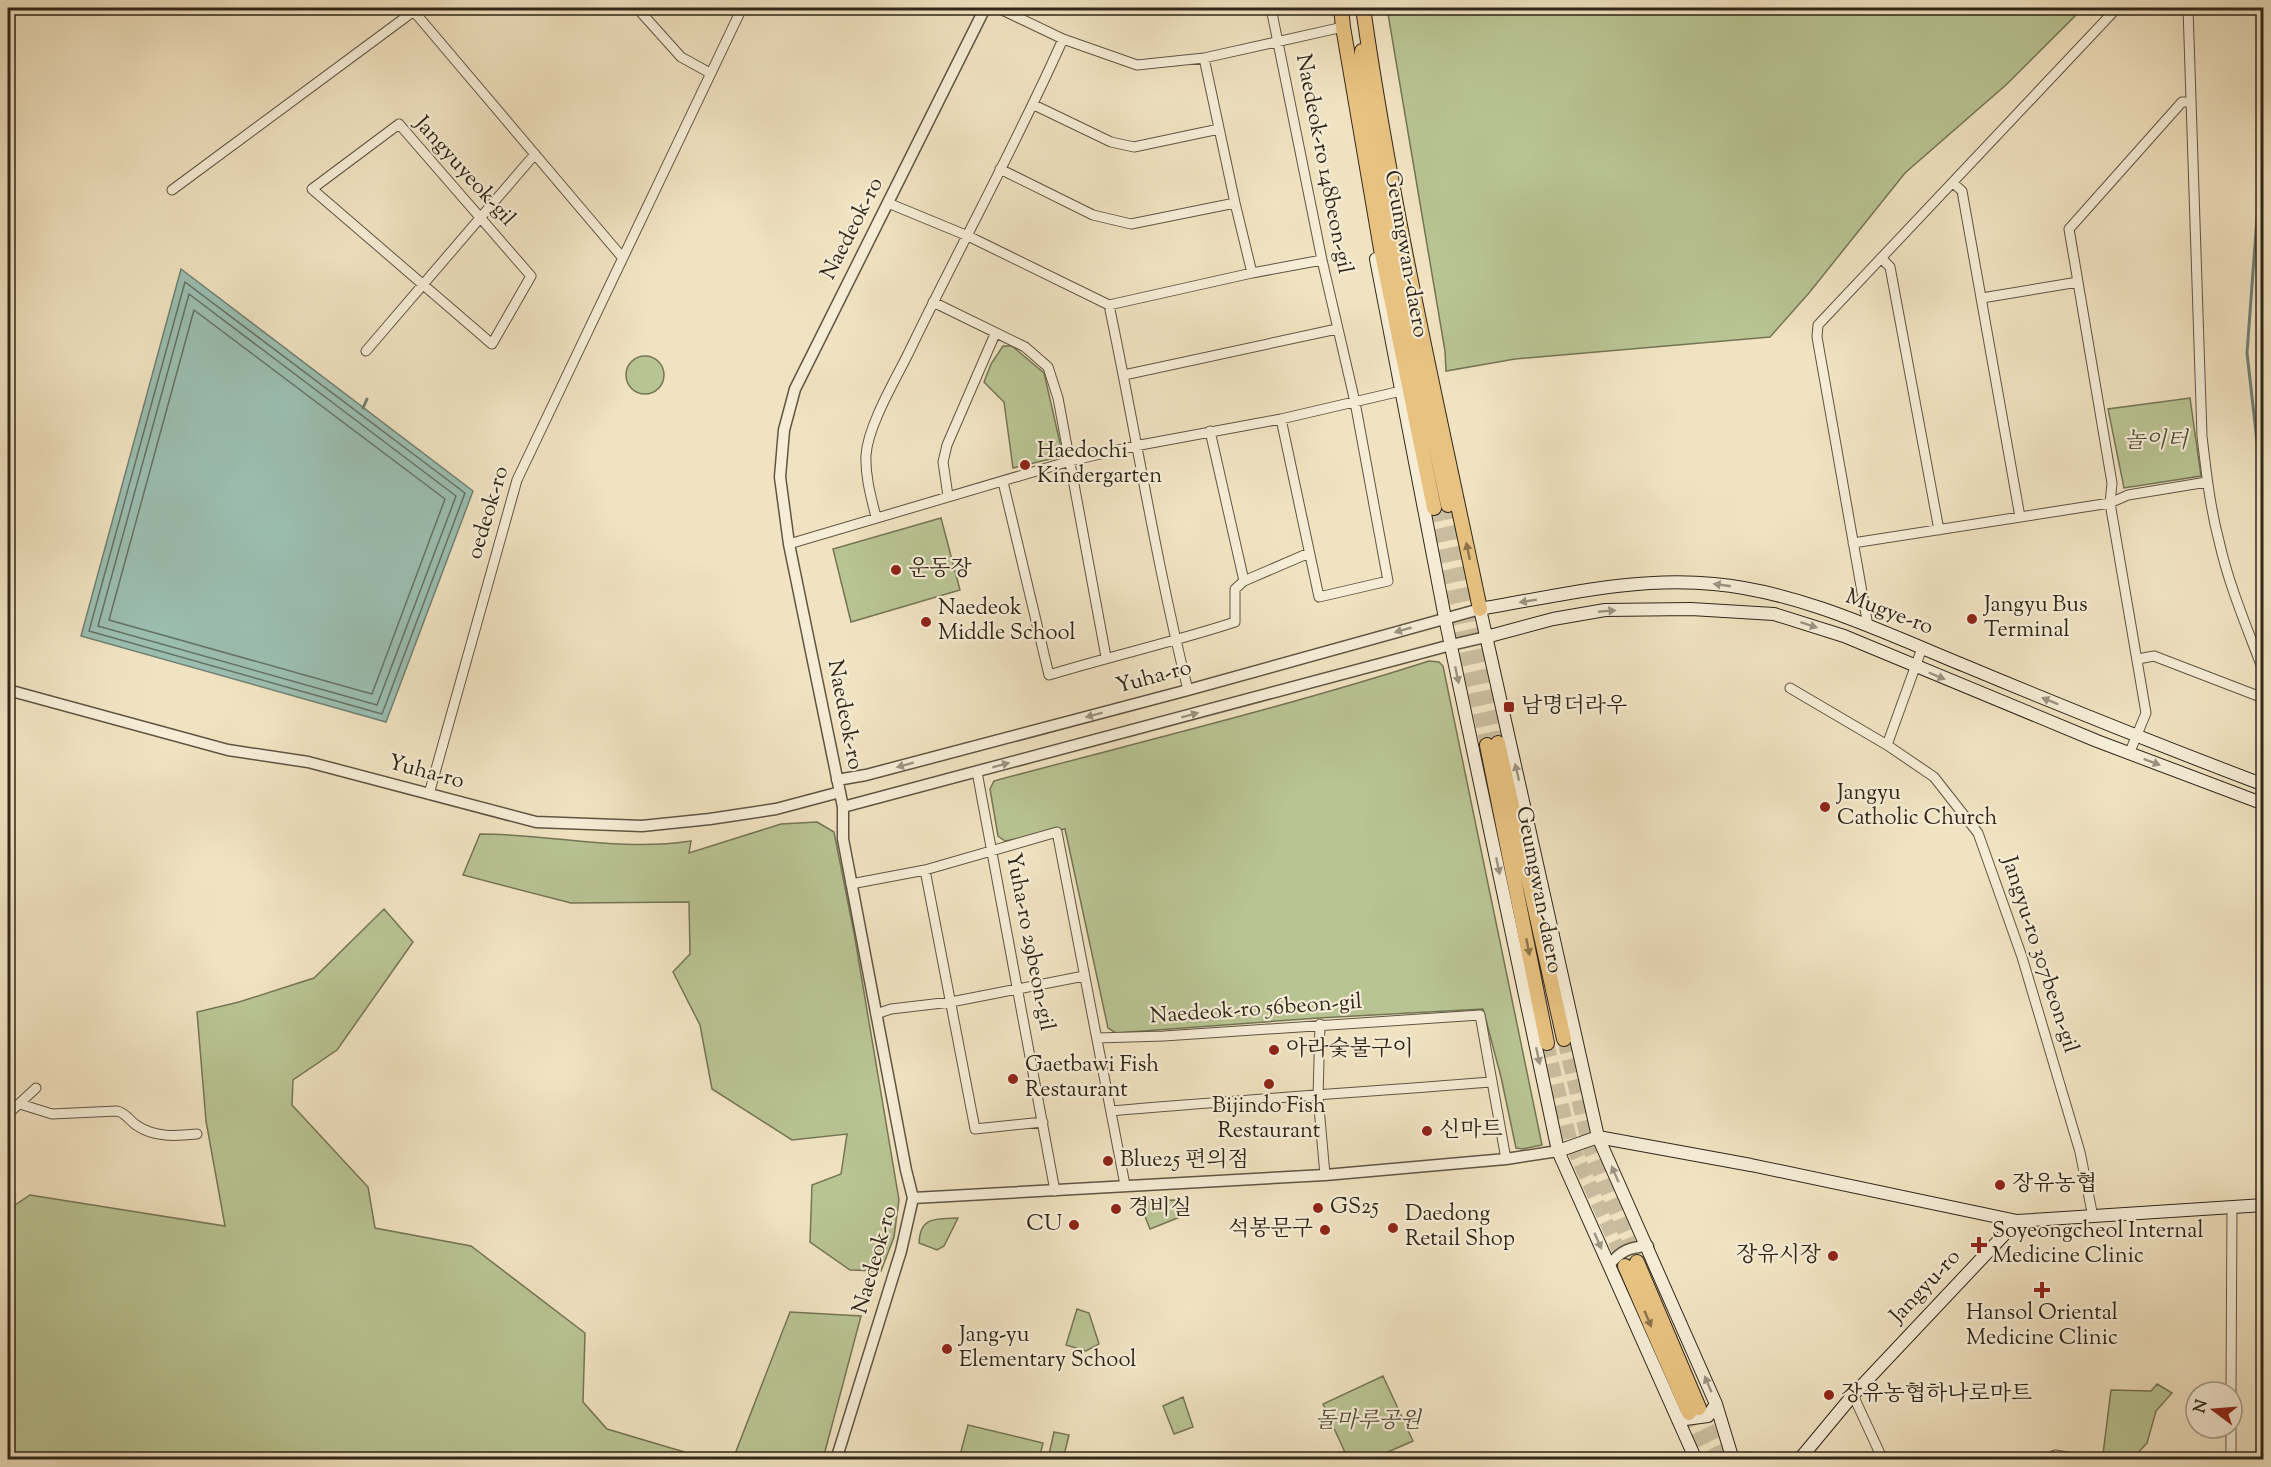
<svg xmlns="http://www.w3.org/2000/svg" width="2271" height="1467" font-family="'Sorts Mill Goudy','Noto Serif KR',serif">
<style>
.green{fill:#b9c493;stroke:#747556;stroke-width:1.5}
.water{fill:#9bbeb1;stroke:#708174;stroke-width:1.5}
.lines{fill:none;stroke-linecap:round;stroke-linejoin:round}
.shore{stroke:#657265;stroke-width:1.5}
.stream{stroke:#708174;stroke-width:3}
.primary-tunnel{stroke:#cabd9f;stroke-width:14;stroke-dasharray:14 7;stroke-linecap:butt}
.minor-casing{stroke:#605543;stroke-width:11}
.tertiary-casing{stroke:#605543;stroke-width:13}
.secondary-casing{stroke:#2f2619;stroke-width:14}
.primary-casing{stroke:#2f2619;stroke-width:16}
.minor{stroke:#f6edd7;stroke-width:9}
.tertiary{stroke:#f6edd7;stroke-width:10}
.secondary{stroke:#f6edd7;stroke-width:12}
.primary{stroke:#e8c280;stroke-width:14}
.oneway{fill:#8c744c}
.oneway2{fill:#9c9382}
.poi-dot{fill:#8f2418;stroke:#f6edd7;stroke-width:2}
.labels{text-anchor:middle;dominant-baseline:central;stroke-width:4.5;stroke-linejoin:round;paint-order:stroke}
.street-label{font-size:22px;fill:#2f2619;stroke:#f6edd7}
.park-label{font-size:22px;font-style:italic;fill:#524e38;stroke:#f6edd7}
.poi-label{font-size:22px;fill:#2f2619;stroke:#f6edd7;text-anchor:start}
</style>
<rect width="100%" height="100%" fill="#f1e3c1"/>
<filter id="stains"><feTurbulence type="fractalNoise" baseFrequency=".00333" numOctaves="4"/><feColorMatrix values="0 0 0 0 .2 0 0 0 0 .09 0 0 0 0 .02 0 0 0 .5 -.17"/></filter>
<radialGradient id="worn" r=".72"><stop offset=".6" stop-color="#630" stop-opacity="0"/><stop offset="1" stop-color="#630" stop-opacity=".3"/></radialGradient>
<!-- green -->
<path class="green" d="M 1387,8 L 2083,8 L 2007,84 L 1905,173 L 1809,293 L 1770,337 L 1515,359 L 1446,371 L 1445,351 Z
M 1003,346 L 1012,346 L 1044,373 L 1063,456 L 1013,468 L 1004,402 L 984,382 L 991,364 Z
M626 375a19 19 0 1 1 38 0a19 19 0 1 1-38 0Z
M 2190,398 L 2201,476 L 2124,488 L 2108,409 Z
M 941,518 L 960,590 L 851,622 L 833,549 Z
M 1429,661 L 1439,662 L 1443,666 L 1542,1145 L 1523,1149 L 1516,1148 L 1501,1077 L 1483,1009 L 1318,1018 L 1116,1033 L 1108,1028 L 1065,829 L 1005,841 L 998,836 L 990,789 L 994,781 C 1139,742 1286,707 1429,661 Z
M 817,822 L 834,832 L 854,933 L 899,1200 L 894,1237 L 881,1271 L 850,1270 L 810,1242 L 812,1185 L 841,1174 L 847,1134 L 792,1140 L 712,1089 L 700,1025 L 673,972 L 690,954 L 689,902 L 571,903 L 463,875 L 480,834 C 550,834 620,852 691,841 L 689,853 L 781,824 Z
M 384,909 L 413,942 L 337,1050 L 293,1080 L 292,1105 L 368,1187 L 375,1228 L 471,1246 L 585,1333 L 583,1402 L 607,1429 L 708,1459 L 8,1459 L 8,1210 L 30,1195 L 225,1226 L 206,1121 L 197,1012 L 239,1002 L 314,978 Z
M 1178,1200 L 1185,1215 L 1150,1229 L 1139,1201 Z
M 958,1218 L 944,1246 L 937,1250 L 919,1243 C 920,1216 936,1219 958,1218 Z
M 1077,1309 L 1089,1313 L 1099,1344 L 1086,1351 L 1066,1345 Z
M 790,1312 L 861,1316 L 823,1459 L 733,1459 Z
M 1383,1376 L 1413,1441 L 1372,1459 L 1348,1459 L 1323,1404 Z
M 2157,1384 L 2172,1393 L 2156,1411 L 2147,1443 L 2134,1457 L 2103,1454 L 2111,1390 L 2151,1391 Z
M 1183,1397 L 1193,1427 L 1174,1434 L 1163,1406 Z
M 968,1425 L 1043,1443 L 1039,1459 L 959,1459 Z
M 1054,1432 L 1069,1435 L 1063,1459 L 1048,1459 Z"/>
<!-- water -->
<path class="water" d="M 181,269 L 473,491 L 386,722 L 81,636 Z"/>
<g class="lines">
<!-- shore -->
<path class="shore" d="M 185,282 L 465,493 L 382,714 L 89,631 Z
M 189,294 L 456,496 L 377,705 L 98,626 Z
M 194,310 L 445,499 L 372,694 L 109,620 Z"/>
<!-- stream -->
<path class="stream" d="M 2264,123 L 2247,353 L 2258,450 L 2264,478
M 363,408 L 367,399"/>
<!-- primary-tunnel -->
<path class="primary-tunnel" d="M 1448,505 L 1498,743
M 1434,508 L 1487,745
M 1564,1039 L 1590,1150 L 1637,1262
M 1547,1043 L 1571,1143 L 1625,1264
M 1699,1408 L 1722,1460
M 1689,1413 L 1709,1460"/>
<!-- minor casing -->
<g class="minor-casing">
<path id="minor" d="M 411,8 L 622,257
M 637,8 L 681,57 L 710,73
M 998,8 L 1063,39 L 1137,65 L 1204,58 L 1343,27
M 1271,8 L 1322,260 L 1355,402 L 1388,581 L 1319,597 L 1281,419
M 2188,8 L 2202,436 C 2206,471 2210,507 2219,541 C 2229,586 2248,630 2264,673
M 1204,58 L 1235,203 L 1252,273
M 1034,105 L 1111,142 L 1134,147 L 1219,129
M 399,124 L 531,276 L 492,344 L 312,189 Z
M 1000,169 L 1093,215 L 1131,224 L 1235,203
M 1953,183 L 1962,191 L 2020,517
M 172,190 L 418,8
M 888,203 L 968,236 L 1109,305 L 1252,273 L 1322,260
M 1881,258 L 1890,267 L 1939,530
M 1982,298 L 2078,282
M 933,302 L 1025,347 L 1048,367 L 1058,398 L 1106,657
M 1109,305 C 1136,433 1156,563 1188,690
M 366,351 L 535,154
M 1124,375 L 1337,329
M 1210,431 L 1244,581
M 1003,482 L 1049,675 C 1111,656 1174,642 1235,622 L 1235,589 L 1244,581 L 1309,553
M 948,496 L 943,462 L 947,445 L 995,334
M 876,517 C 871,497 865,476 866,455 C 868,425 897,377 910,350 C 960,246 1016,145 1063,39
M 1853,543 L 2110,503 L 2128,495 L 2207,482
M 789,544 L 1070,461 L 1135,446 L 1281,419 L 1401,391
M 1868,626 L 1817,337 L 1818,325 L 2117,8
M 2138,659 L 2154,656 L 2258,696 L 2264,695
M 1790,688 L 1887,745 L 1934,777 L 1978,833 L 2022,957 L 2080,1152 L 2093,1217
M 1887,745 L 1922,648
M 2129,754 L 2146,713 L 2110,503 L 2112,483 L 2069,229 L 2182,102 L 2191,102
M 977,772 L 1055,1191
M 429,794 L 517,480 L 742,8
M 925,870 L 975,1129 L 1043,1122
M 851,884 L 925,870 L 1057,832 L 1125,1185
M 876,1014 L 891,1009 L 951,1002 L 1084,976
M 1320,1024 L 1318,1096 L 1325,1175
M 1097,1038 L 1164,1036 L 1480,1015 L 1506,1159
M 20,1104 L 52,1114 L 117,1111 C 126,1113 129,1120 136,1125 C 155,1138 176,1136 197,1134
M 1111,1111 C 1238,1100 1365,1092 1491,1082
M 8,1114 L 36,1088
M 2231,1392 L 2232,1207
M 1853,1395 L 1883,1460
M 2044,1460 L 2055,1455 L 2086,1460
M 2231,1460 L 2231,1428"/>
</g>
<!-- tertiary casing -->
<g class="tertiary-casing">
<path id="tertiary" d="M 8,690 L 228,750 L 308,762 L 536,822 L 642,826 L 710,819 L 776,809 L 840,792
M 837,780 L 866,775 L 1188,690 L 1480,609
M 843,807 L 1451,645 L 1486,637
M 913,1198 L 1325,1175 L 1506,1159 L 1558,1151
M 1609,1265 C 1621,1251 1629,1247 1648,1246
M 836,1460 L 901,1251 L 913,1198 L 906,1170 L 843,839 L 843,807 L 789,544 L 780,477 L 784,430 L 795,389 L 985,8"/>
</g>
<!-- secondary casing -->
<g class="secondary-casing">
<path id="secondary" d="M 1376,259 L 1445,618 L 1558,1151 L 1696,1460
M 1486,637 L 1553,619 L 1605,610 L 1691,609 L 1774,614 L 1844,636 L 2097,741 L 2264,804
M 1558,1151 L 1598,1137 L 1751,1165 L 2017,1221 L 2264,1205
M 1678,1420 L 1708,1416 L 1716,1404
M 1733,1460 L 1716,1404 L 1598,1137 L 1480,609 C 1557,596 1636,576 1714,584 C 1802,592 1887,634 1968,667 C 2066,708 2164,747 2264,785
M 1799,1460 L 1853,1395 L 2017,1221"/>
</g>
<!-- primary casing -->
<g class="primary-casing">
<path id="primary" d="M 1341,8 L 1343,27 L 1381,249 L 1434,508
M 1363,8 C 1392,210 1438,409 1480,609
M 1362,51 L 1362,81 L 1380,180 L 1448,505
M 1498,743 L 1564,1039
M 1487,745 L 1547,1043
M 1637,1262 L 1699,1408
M 1625,1266 L 1689,1413"/>
</g>
<!-- minor -->
<use href="#minor" class="minor"/>
<!-- tertiary -->
<use href="#tertiary" class="tertiary"/>
<!-- secondary -->
<use href="#secondary" class="secondary"/>
<!-- primary -->
<use href="#primary" class="primary"/>
</g>
<!-- one-way arrows -->
<defs><path id="oneway-solid" d="M-6-.8H1V-3.2L6.5 0L1 3.2V.8H-6Z" transform="scale(1.5)"/></defs>
<g class="oneway">
<use href="#oneway-solid" transform="translate(1468 551) rotate(-102)"/>
<use href="#oneway-solid" transform="translate(1528 947) rotate(79)"/>
<use href="#oneway-solid" transform="translate(1648 1319) rotate(67)"/>
</g>
<g class="oneway2">
<use href="#oneway-solid" transform="translate(1722 585) rotate(-172)"/>
<use href="#oneway-solid" transform="translate(1528 601) rotate(171)"/>
<use href="#oneway-solid" transform="translate(1607 611) rotate(-5)"/>
<use href="#oneway-solid" transform="translate(1809 625) rotate(18)"/>
<use href="#oneway-solid" transform="translate(1403 630) rotate(164)"/>
<use href="#oneway-solid" transform="translate(1457 675) rotate(78)"/>
<use href="#oneway-solid" transform="translate(1937 676) rotate(23)"/>
<use href="#oneway-solid" transform="translate(2050 701) rotate(-158)"/>
<use href="#oneway-solid" transform="translate(1094 715) rotate(165)"/>
<use href="#oneway-solid" transform="translate(1190 715) rotate(-15)"/>
<use href="#oneway-solid" transform="translate(2152 762) rotate(21)"/>
<use href="#oneway-solid" transform="translate(905 765) rotate(165)"/>
<use href="#oneway-solid" transform="translate(1001 765) rotate(-15)"/>
<use href="#oneway-solid" transform="translate(1517 772) rotate(-103)"/>
<use href="#oneway-solid" transform="translate(1498 866) rotate(78)"/>
<use href="#oneway-solid" transform="translate(1538 1056) rotate(78)"/>
<use href="#oneway-solid" transform="translate(1615 1174) rotate(-114)"/>
<use href="#oneway-solid" transform="translate(1598 1241) rotate(66)"/>
<use href="#oneway-solid" transform="translate(1708 1384) rotate(-113)"/>
</g>
<!-- markers -->
<g class="poi-dot">
<circle cx="1025" cy="465" r="6"/>
<circle cx="896" cy="570" r="6"/>
<circle cx="1972" cy="619" r="6"/>
<circle cx="926" cy="622" r="6"/>
<rect x="1503" y="701" width="12" height="12" rx="3"/>
<circle cx="1825" cy="807" r="6"/>
<circle cx="1274" cy="1050" r="6"/>
<circle cx="1013" cy="1079" r="6"/>
<circle cx="1269" cy="1084" r="6"/>
<circle cx="1427" cy="1131" r="6"/>
<circle cx="1108" cy="1161" r="6"/>
<circle cx="2000" cy="1185" r="6"/>
<circle cx="1318" cy="1208" r="6"/>
<circle cx="1116" cy="1209" r="6"/>
<circle cx="1074" cy="1225" r="6"/>
<circle cx="1393" cy="1228" r="6"/>
<circle cx="1325" cy="1230" r="6"/>
<path d="M1976 1236h6v6h6v6h-6v6h-6v-6h-6v-6h6z"/>
<circle cx="1833" cy="1256" r="6"/>
<path d="M2039 1281h6v6h6v6h-6v6h-6v-6h-6v-6h6z"/>
<circle cx="947" cy="1349" r="6"/>
<circle cx="1829" cy="1395" r="6"/>
</g>
<g class="labels">
<!-- street labels -->
<g class="street-label">
<text transform="translate(1323 164) rotate(79)">Naedeok-ro 148beon-gil</text>
<text transform="translate(464 172) rotate(48)">Jangyuyeok-gil</text>
<text transform="translate(853 229) rotate(-63)">Naedeok-ro</text>
<text transform="translate(1405 254) rotate(80)">Geumgwan-daero</text>
<text transform="translate(489 513) rotate(-73)">oedeok-ro</text>
<text transform="translate(1889 613) rotate(21)">Mugye-ro</text>
<text transform="translate(1154 678) rotate(-15)">Yuha-ro</text>
<text transform="translate(844 715) rotate(79)">Naedeok-ro</text>
<text transform="translate(426 773) rotate(15)">Yuha-ro</text>
<text transform="translate(1538 890) rotate(79)">Geumgwan-daero</text>
<text transform="translate(1029 942) rotate(79)">Yuha-ro 29beon-gil</text>
<text transform="translate(2039 955) rotate(72)">Jangyu-ro 307beon-gil</text>
<text transform="translate(1256 1010) rotate(-4)">Naedeok-ro 56beon-gil</text>
<text transform="translate(876 1260) rotate(-74)">Naedeok-ro</text>
<text transform="translate(1926 1287) rotate(-47)">Jangyu-ro</text>
</g>
<!-- park labels -->
<g class="park-label">
<text x="2156" y="442">놀이터</text>
<text x="1368" y="1422">돌마루공원</text>
</g>
<!-- poi labels -->
<g class="poi-label">
<text x="1037" y="452">Haedochi<tspan x="1037" dy="25">Kindergarten</tspan></text>
<text x="908" y="570">운동장</text>
<text x="1984" y="606">Jangyu Bus<tspan x="1984" dy="25">Terminal</tspan></text>
<text x="938" y="609">Naedeok<tspan x="938" dy="25">Middle School</tspan></text>
<text x="1521" y="707">남명더라우</text>
<text x="1837" y="794">Jangyu<tspan x="1837" dy="25">Catholic Church</tspan></text>
<text x="1286" y="1050">아라숯불구이</text>
<text x="1025" y="1066">Gaetbawi Fish<tspan x="1025" dy="25">Restaurant</tspan></text>
<text x="1269" y="1107" text-anchor="middle">Bijindo Fish<tspan x="1269" dy="25">Restaurant</tspan></text>
<text x="1439" y="1131">신마트</text>
<text x="1120" y="1161">Blue25 편의점</text>
<text x="2012" y="1185">장유농협</text>
<text x="1330" y="1208">GS25</text>
<text x="1128" y="1209">경비실</text>
<text x="1405" y="1215">Daedong<tspan x="1405" dy="25">Retail Shop</tspan></text>
<text x="1062" y="1225" text-anchor="end">CU</text>
<text x="1313" y="1230" text-anchor="end">석봉문구</text>
<text x="1992" y="1232">Soyeongcheol Internal<tspan x="1992" dy="25">Medicine Clinic</tspan></text>
<text x="1821" y="1256" text-anchor="end">장유시장</text>
<text x="2042" y="1314" text-anchor="middle">Hansol Oriental<tspan x="2042" dy="25">Medicine Clinic</tspan></text>
<text x="959" y="1336">Jang-yu<tspan x="959" dy="25">Elementary School</tspan></text>
<text x="1841" y="1395">장유농협하나로마트</text>
</g>
</g>
<!-- margin -->
<rect width="2271" height="1467" fill="none" stroke="#f1e3c1" stroke-width="30"/>
<rect x="9" y="9" width="2253" height="1449" fill="none" stroke="#2f2619" stroke-width="3"/>
<rect x="15" y="15" width="2241" height="1437" fill="none" stroke="#2f2619" stroke-width="1.5"/>
<!-- north arrow -->
<g transform="translate(2214 1410) rotate(286)"><circle r="28" fill="#f6edd7" stroke="#a69d8b" stroke-width="1.5"/>
<path d="M0-4.5L10 22L0 15L-10 22Z" fill="#8f2418"/>
<text y="-9" font-size="16" font-weight="bold" text-anchor="middle" fill="#2f2619">N</text>
</g>
<rect width="100%" height="100%" filter="url(#stains)"/>
<rect width="100%" height="100%" fill="url(#worn)"/>
</svg>
